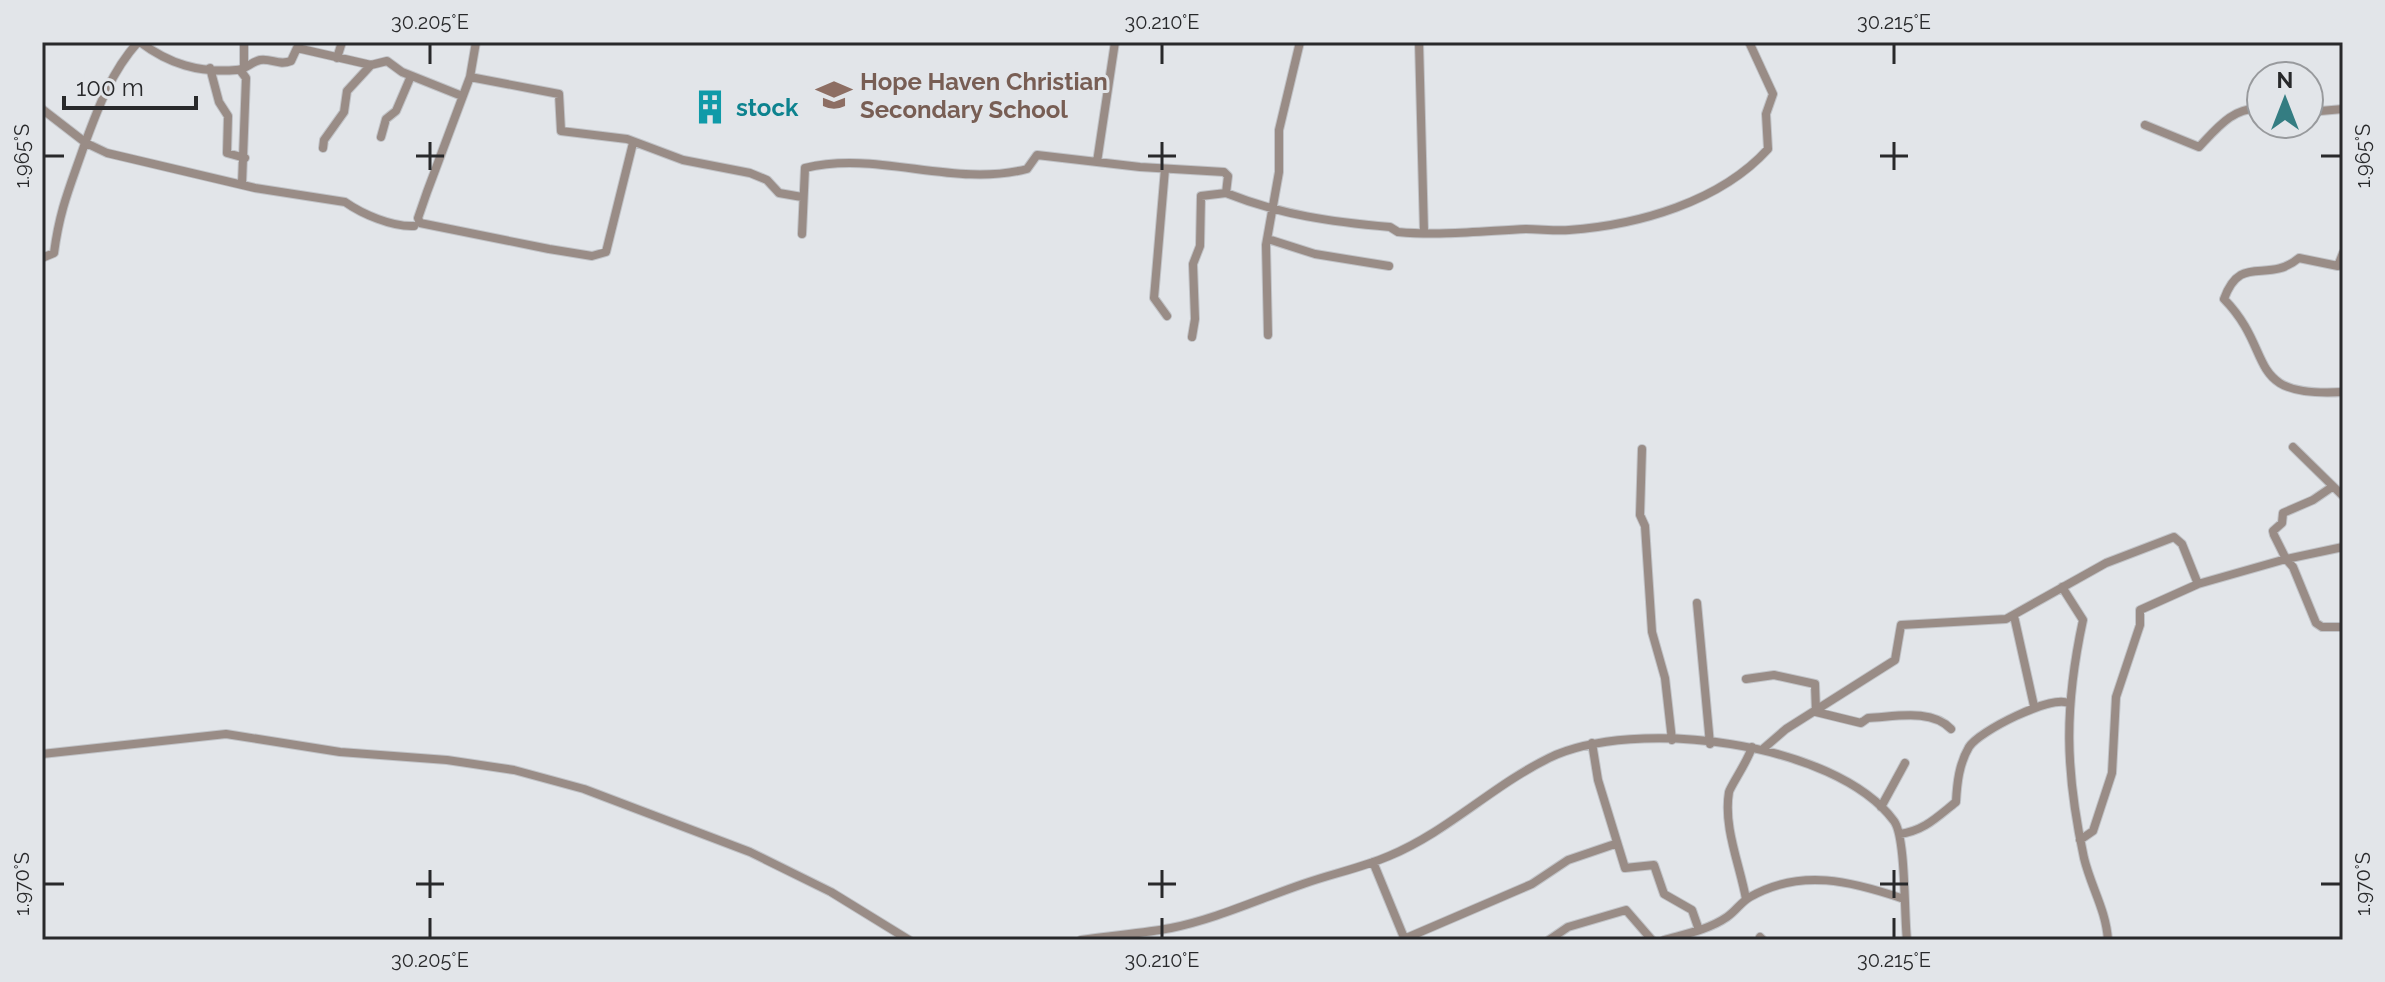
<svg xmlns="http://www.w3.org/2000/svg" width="2385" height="982" font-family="Raleway,sans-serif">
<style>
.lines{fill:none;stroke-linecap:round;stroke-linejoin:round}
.street-casing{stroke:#c1c3c7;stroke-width:10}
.street{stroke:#998c86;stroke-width:8}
.ticks{fill:none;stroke:#28292b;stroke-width:3}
.labels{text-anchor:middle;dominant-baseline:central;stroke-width:6;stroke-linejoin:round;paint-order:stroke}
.education-label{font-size:24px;font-weight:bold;fill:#785e54;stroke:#e2e5e9;text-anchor:start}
.culture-label{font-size:24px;font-weight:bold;fill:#0d838f;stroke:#e2e5e9;text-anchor:start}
.neatline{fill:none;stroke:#28292b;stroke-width:3}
.ticks-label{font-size:20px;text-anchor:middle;fill:#28292b}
</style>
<rect width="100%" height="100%" fill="#e2e5e9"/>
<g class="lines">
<!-- street casing -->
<g class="street-casing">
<path id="street" d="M 140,42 C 169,64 199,73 236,70 C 245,70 251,62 260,60 C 271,58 279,66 291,61 L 297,48 L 371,65 L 387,61 L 402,72 L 462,96
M 476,42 L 470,77 L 427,192 L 418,218 L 420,223 L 549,249 L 592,256 L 606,252 L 633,143
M 1419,42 L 1424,232
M 337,58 L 342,42
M 210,68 L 219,102 L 228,116 L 227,153 L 245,158
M 244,68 L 244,42
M 240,70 L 246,78 L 242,184
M 470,77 L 559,94 L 561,131 L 627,139 L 683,160 L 750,173 L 767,180 L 779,193 L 802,197
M 42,109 L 86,143 L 107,153 L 255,188 L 345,202 C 362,214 392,227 414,226
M 2309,112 L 2343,109
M 2145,125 L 2199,147 C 2217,128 2234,106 2261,109
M 381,137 L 386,119 L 396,111 L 411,76
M 323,148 L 324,140 L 344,112 L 347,91 L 371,65
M 1097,162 L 1115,42
M 1165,169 L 1154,298 L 1167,316
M 802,234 L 805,168 C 878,150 953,188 1027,169 L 1037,155 L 1140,167 L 1224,172 L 1228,176 L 1226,193 C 1281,215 1332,222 1390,227 L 1398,232 C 1440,236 1484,231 1526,229 C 1540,229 1555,231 1569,230 C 1638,225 1720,202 1768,149 L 1766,114 L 1773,94 L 1749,42
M 1268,239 L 1315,254 L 1389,266
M 2343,253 L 2338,266 L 2299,258 C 2267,285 2241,252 2224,299 C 2277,353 2242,398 2343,392
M 42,258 L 54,253 C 60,208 70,187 84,146 C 98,108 111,72 138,42
M 1268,335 L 1266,245 L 1279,172 L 1279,130 L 1300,42
M 1192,337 L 1195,319 L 1193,264 L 1200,246 L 1201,196 L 1226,193
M 2293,447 L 2343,496
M 1642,449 L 1640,515 L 1645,526 L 1652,632 L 1665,678 L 1672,740
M 2332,487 L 2313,500 L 2283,513 L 2282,523 L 2273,531 L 2274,535 L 2286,559 L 2343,547
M 2062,587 L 2083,620 C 2064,708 2065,770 2084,858 C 2091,887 2106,910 2108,940
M 1697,603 L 1710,744
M 2014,616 L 2034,706
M 1746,679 L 1774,675 L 1815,684 L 1816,712 L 1861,723 L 1868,718 C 1894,717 1931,708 1951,729
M 1592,743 L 1598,780 L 1625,868 L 1654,865 L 1664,894 L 1692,910 L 1699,930
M 1764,748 L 1786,729 L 1895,660 L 1901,625 L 2006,619 L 2106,563 L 2174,537 L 2182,544 L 2198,584 L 2286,559 L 2293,567 L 2316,623 L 2322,627 L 2343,627
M 42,754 L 226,734 L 340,752 L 447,760 L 514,770 L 584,789 L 750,852 L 831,892 L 909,940
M 1881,807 L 1905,763
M 1899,834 C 1924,831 1937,817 1956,802 C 1957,783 1959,764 1969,747 C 1979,731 2051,695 2068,703
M 2080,840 L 2093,831 L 2112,773 L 2116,697 L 2140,625 L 2140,610 L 2198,584
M 1373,862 L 1405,940
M 1746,899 C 1740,865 1723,827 1729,792 C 1731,785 1748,761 1752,747
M 1760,937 L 1763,940
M 1404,939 L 1532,884 L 1568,860 L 1615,844
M 1081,940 C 1111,935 1141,934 1171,928 C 1216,919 1259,899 1303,884 C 1331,874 1361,868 1389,856 C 1447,832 1492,786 1549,758 C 1633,717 1835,741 1894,821 C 1906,837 1904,915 1907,940
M 1549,940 L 1568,927 L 1626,910 L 1652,940
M 1664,940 C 1685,934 1708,930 1727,917 C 1736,911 1741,902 1750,897 C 1801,868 1851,881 1904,899"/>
</g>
<!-- street -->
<use href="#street" class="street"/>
</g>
<!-- ticks -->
<path class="ticks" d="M 430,44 L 430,64M 1162,44 L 1162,64M 1894,44 L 1894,64M 430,142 L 430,170M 1162,142 L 1162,170M 1894,142 L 1894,170M 44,156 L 64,156M 416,156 L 444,156M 1148,156 L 1176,156M 1880,156 L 1908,156M 2321,156 L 2341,156M 430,870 L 430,898M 1162,870 L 1162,898M 1894,870 L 1894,898M 44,884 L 64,884M 416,884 L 444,884M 1148,884 L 1176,884M 1880,884 L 1908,884M 2321,884 L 2341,884M 430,918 L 430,938M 1162,918 L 1162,938M 1894,918 L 1894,938"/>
<!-- icons -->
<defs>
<g id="school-bare" transform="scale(2.76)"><path d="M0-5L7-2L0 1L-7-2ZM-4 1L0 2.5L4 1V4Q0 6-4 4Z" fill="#8d6e63" stroke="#e2e5e9" stroke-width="2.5" paint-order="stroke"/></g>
<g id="building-bare" transform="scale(2.76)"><path d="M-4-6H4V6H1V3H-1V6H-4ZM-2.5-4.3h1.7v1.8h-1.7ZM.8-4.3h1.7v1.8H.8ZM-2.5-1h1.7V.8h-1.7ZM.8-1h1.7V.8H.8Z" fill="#0f9aa8" stroke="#e2e5e9" stroke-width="2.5" paint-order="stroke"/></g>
</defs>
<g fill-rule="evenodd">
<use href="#school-bare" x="834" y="95"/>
<use href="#building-bare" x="710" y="107"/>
</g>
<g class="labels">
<!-- education labels -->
<g class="education-label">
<text x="860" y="81">Hope Haven Christian<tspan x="860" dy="28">Secondary School</tspan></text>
</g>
<!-- culture labels -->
<g class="culture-label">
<text x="736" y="107">stock</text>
</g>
</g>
<!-- border -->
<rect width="2385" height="982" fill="none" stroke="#e2e5e9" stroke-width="88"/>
<!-- north arrow -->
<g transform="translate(2285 100)"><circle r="38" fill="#e2e5e9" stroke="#989a9d" stroke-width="2"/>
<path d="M0-6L14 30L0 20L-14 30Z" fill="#347d82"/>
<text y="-12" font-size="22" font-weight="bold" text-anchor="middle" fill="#28292b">N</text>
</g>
<!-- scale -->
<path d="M64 96v12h132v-12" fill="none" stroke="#28292b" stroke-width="4"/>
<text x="76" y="96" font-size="24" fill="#28292b" stroke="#e2e5e9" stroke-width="6" paint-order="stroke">100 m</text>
<rect x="44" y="44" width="2297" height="894" class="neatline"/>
<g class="ticks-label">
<text x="430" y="29">30.205°E</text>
<text x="1162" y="29">30.210°E</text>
<text x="1894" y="29">30.215°E</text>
<text transform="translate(22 156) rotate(-90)" y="7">1.965°S</text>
<text transform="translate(2363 156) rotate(-90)" y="7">1.965°S</text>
<text transform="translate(22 884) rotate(-90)" y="7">1.970°S</text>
<text transform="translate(2363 884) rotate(-90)" y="7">1.970°S</text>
<text x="430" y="967">30.205°E</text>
<text x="1162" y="967">30.210°E</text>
<text x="1894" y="967">30.215°E</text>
</g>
</svg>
